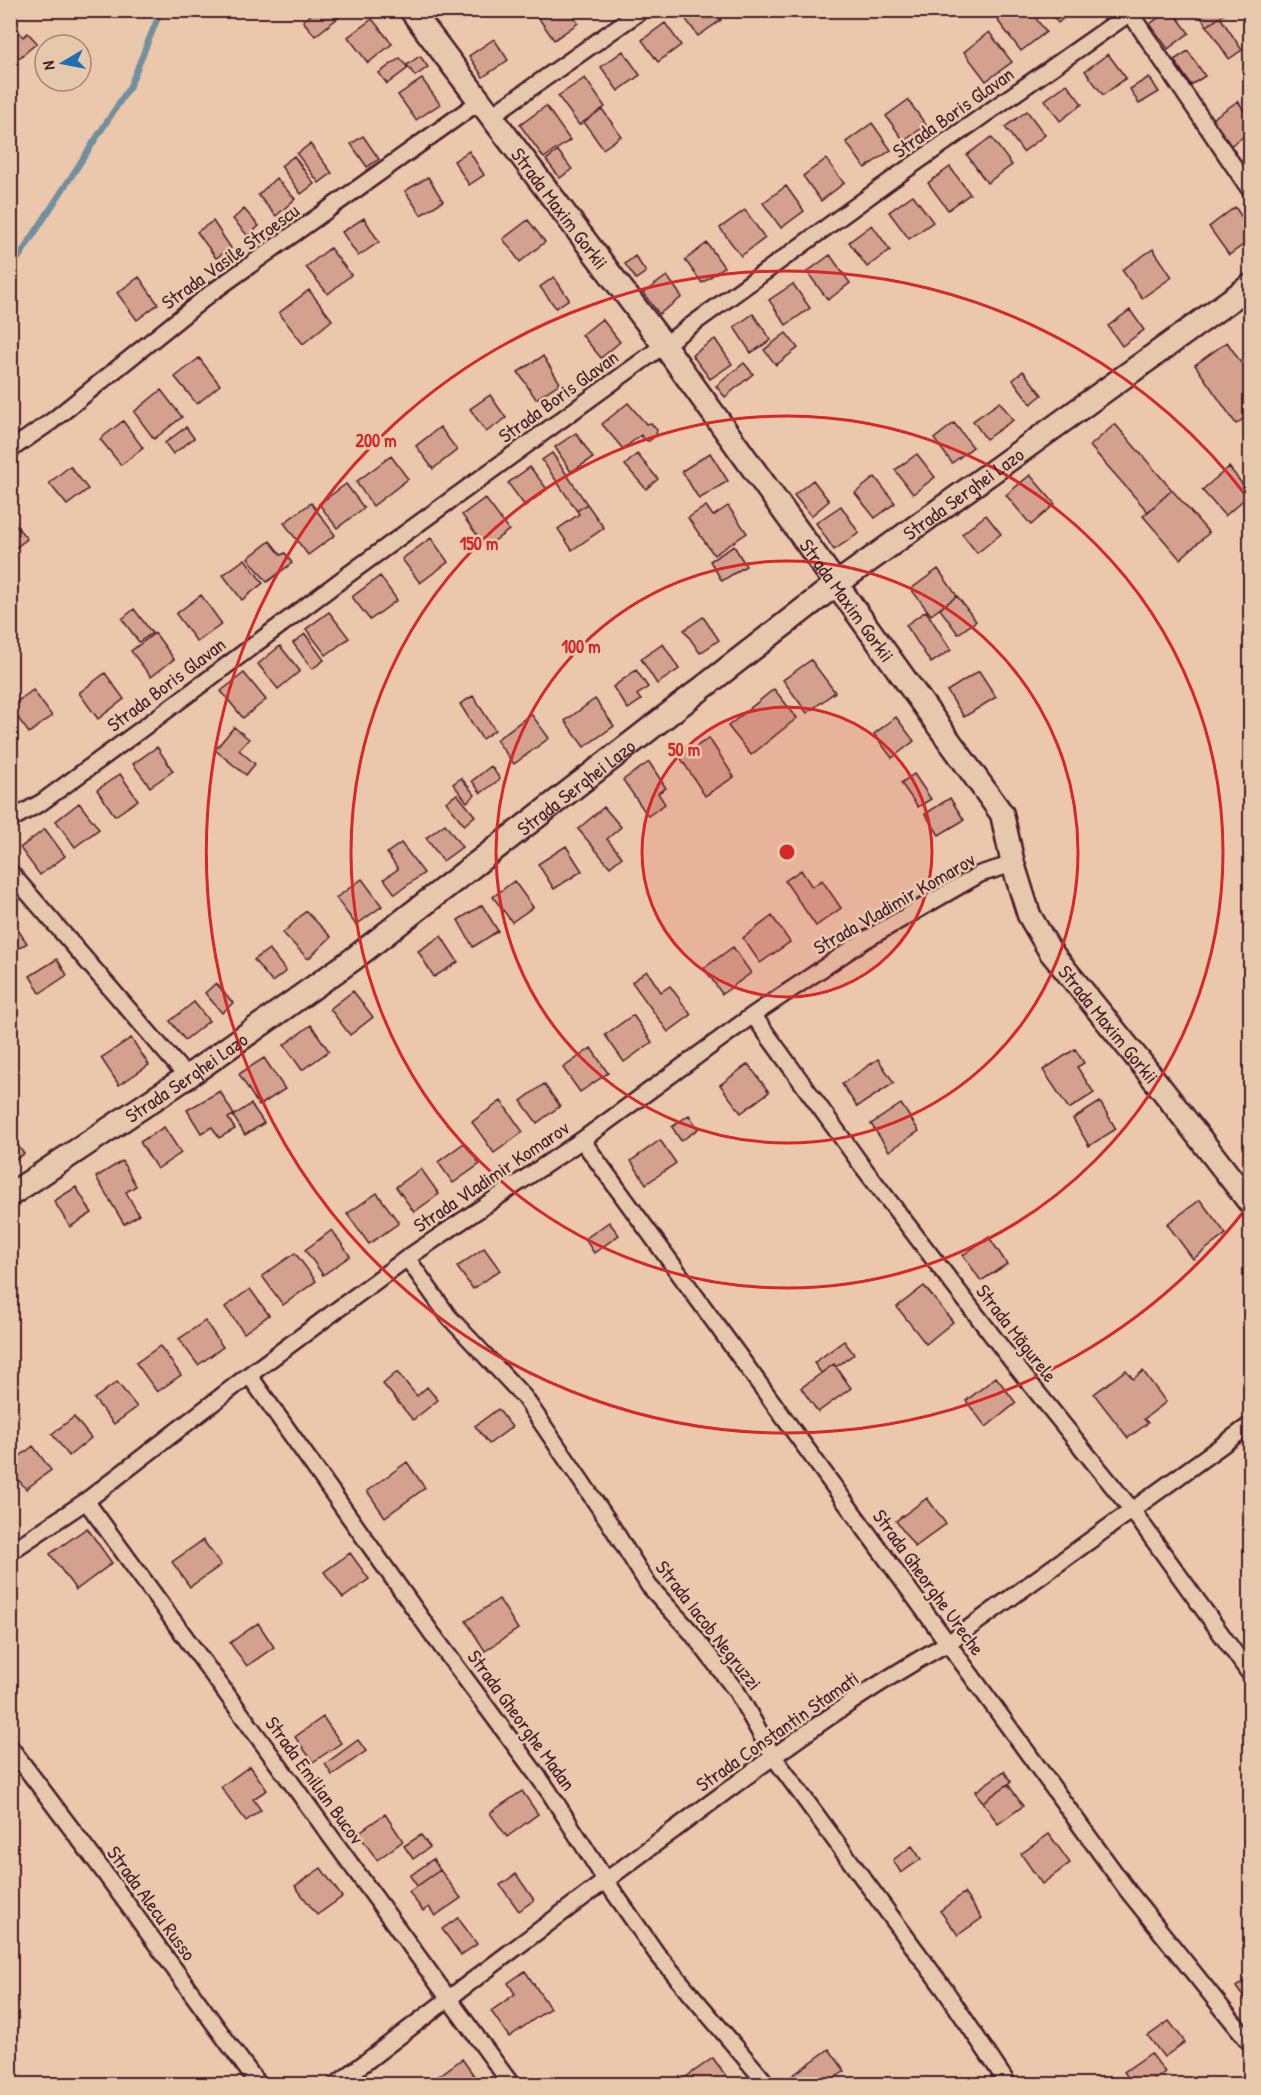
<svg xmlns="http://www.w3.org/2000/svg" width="1261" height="2095" font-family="'Patrick Hand',sans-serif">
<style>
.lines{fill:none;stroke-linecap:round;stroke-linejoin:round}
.stream{stroke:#718f9d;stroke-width:6}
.building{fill:#d4a18e;stroke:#4a1f2b;stroke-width:1.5}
.street-casing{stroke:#4a1f2b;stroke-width:20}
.secondary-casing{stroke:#4a1f2b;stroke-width:27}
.street{stroke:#e6c9ad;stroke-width:15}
.secondary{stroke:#e6c9ad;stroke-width:22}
.ring{fill:none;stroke:#d62828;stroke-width:3}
.labels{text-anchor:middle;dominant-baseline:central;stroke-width:5;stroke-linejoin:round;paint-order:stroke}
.street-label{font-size:20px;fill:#4a1f2b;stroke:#e6c9ad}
.centre{fill:#d62828;stroke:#e6c9ad;stroke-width:3}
.ring-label{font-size:18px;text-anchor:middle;font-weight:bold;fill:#d62828;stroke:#e6c9ad;stroke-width:5;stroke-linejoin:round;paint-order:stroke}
</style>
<rect width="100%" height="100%" fill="#ebc7ab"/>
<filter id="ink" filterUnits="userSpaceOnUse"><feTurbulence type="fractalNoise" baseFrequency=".0167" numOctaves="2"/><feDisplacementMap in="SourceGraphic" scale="12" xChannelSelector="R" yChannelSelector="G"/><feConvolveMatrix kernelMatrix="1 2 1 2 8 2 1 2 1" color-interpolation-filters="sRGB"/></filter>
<g filter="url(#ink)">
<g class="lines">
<!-- stream -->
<path class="stream" d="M 10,271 L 130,86 L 161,10"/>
</g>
<!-- building -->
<path class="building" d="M 317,10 L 348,10 L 315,36 L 303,21 Z
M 539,10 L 569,10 L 578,23 L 554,40 L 535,13 Z
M 714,10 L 721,20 L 698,36 L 680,11 Z
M 1011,10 L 1030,10 L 1046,32 L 1021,51 L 998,21 Z
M 1048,10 L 1073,10 L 1058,23 Z
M 1169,10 L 1172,10 L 1189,33 L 1168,49 L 1150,24 Z
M 1196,10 L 1228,10 L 1229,11 L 1207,26 Z
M 1220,17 L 1242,50 L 1229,59 L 1207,26 Z
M 372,19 L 392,44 L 368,63 L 348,37 Z
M 10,22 L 23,37 L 28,33 L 37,43 L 19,58 L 10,49 Z
M 665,23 L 681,45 L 658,62 L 642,40 Z
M 989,32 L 1012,62 L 986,81 L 964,52 Z
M 494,39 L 508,60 L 483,77 L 469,56 Z
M 623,51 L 640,75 L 618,91 L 601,67 Z
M 1188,51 L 1205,76 L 1191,85 L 1174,60 Z
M 1108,54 L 1126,78 L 1103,95 L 1085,71 Z
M 420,56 L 428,67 L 415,76 L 407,65 Z
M 400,58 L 408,68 L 387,84 L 379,73 Z
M 1149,77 L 1159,92 L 1139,104 L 1130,89 Z
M 585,78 L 605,107 L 579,125 L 558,96 Z
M 422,79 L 440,104 L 416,120 L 398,95 Z
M 1067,84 L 1082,104 L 1060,121 L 1045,100 Z
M 908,100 L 926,125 L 904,141 L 886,116 Z
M 1238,101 L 1250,120 L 1250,132 L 1227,148 L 1209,121 Z
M 546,106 L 570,140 L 544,158 L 520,125 Z
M 602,109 L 621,136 L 603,149 L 584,122 Z
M 1027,111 L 1045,135 L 1023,152 L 1005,127 Z
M 872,123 L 891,150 L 865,168 L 846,142 Z
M 363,136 L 379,159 L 367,167 L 351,144 Z
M 991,137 L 1012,165 L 987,183 L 967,155 Z
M 310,144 L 332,173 L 319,183 L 297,154 Z
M 469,151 L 484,175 L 469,185 L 454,161 Z
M 558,151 L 572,169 L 560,178 L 546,160 Z
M 294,156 L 314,184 L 301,194 L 281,166 Z
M 826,159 L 844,183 L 821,201 L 803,176 Z
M 950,167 L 970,194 L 948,210 L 928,183 Z
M 428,177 L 443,201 L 421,215 L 405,191 Z
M 276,178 L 295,199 L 276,216 L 258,195 Z
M 786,186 L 804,211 L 781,228 L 763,203 Z
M 913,195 L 933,222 L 909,239 L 889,212 Z
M 1235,207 L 1250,229 L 1250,240 L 1229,255 L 1209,227 Z
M 244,209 L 259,226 L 248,236 L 233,219 Z
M 745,210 L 765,238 L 741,256 L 720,228 Z
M 364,218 L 379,242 L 358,256 L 342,232 Z
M 528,220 L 545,242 L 520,262 L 503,239 Z
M 213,221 L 231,248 L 216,258 L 197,232 Z
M 872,225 L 890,250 L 867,267 L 849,242 Z
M 707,243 L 724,267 L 702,283 L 685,260 Z
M 330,248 L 351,275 L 328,294 L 306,267 Z
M 1153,249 L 1172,277 L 1142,298 L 1122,270 Z
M 830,255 L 850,283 L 828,300 L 807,272 Z
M 635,256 L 646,272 L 636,279 L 625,264 Z
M 667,276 L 682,297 L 659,314 L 643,293 Z
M 139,277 L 158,304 L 137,320 L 117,293 Z
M 554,277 L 569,299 L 556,308 L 540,287 Z
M 793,284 L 810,308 L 786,325 L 769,300 Z
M 309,290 L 332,320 L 303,344 L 279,313 Z
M 1130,310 L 1144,330 L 1122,346 L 1108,326 Z
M 753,314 L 771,340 L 751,353 L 734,327 Z
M 602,319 L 620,342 L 601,358 L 582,335 Z
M 786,333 L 798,348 L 776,365 L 764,350 Z
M 715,339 L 732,364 L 710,379 L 692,355 Z
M 1227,342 L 1250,376 L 1250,414 L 1236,424 L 1195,365 Z
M 543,356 L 560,383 L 536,399 L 518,372 Z
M 199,358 L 220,385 L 197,404 L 175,377 Z
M 744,363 L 753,374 L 725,397 L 716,386 Z
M 1023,371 L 1042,395 L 1031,404 L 1013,380 Z
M 161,390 L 182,417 L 154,439 L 134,412 Z
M 490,395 L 506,418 L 486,432 L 470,409 Z
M 1000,402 L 1013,420 L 986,439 L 973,421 Z
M 628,403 L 646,424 L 651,423 L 657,430 L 656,435 L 649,441 L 645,440 L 641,435 L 623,449 L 602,424 Z
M 123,421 L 143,448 L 121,465 L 100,439 Z
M 954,423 L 973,447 L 952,463 L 934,439 Z
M 1115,424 L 1172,490 L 1148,512 L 1090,446 Z
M 186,427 L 194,438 L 173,454 L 165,443 Z
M 440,427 L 457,450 L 433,469 L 416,446 Z
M 576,433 L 593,458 L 571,472 L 555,447 Z
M 552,453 L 587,504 L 577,511 L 542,460 Z
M 710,453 L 728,481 L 699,499 L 682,471 Z
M 637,454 L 658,479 L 646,489 L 625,465 Z
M 917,454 L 935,477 L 913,494 L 895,470 Z
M 391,456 L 408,479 L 373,506 L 356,482 Z
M 70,466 L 88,489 L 67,505 L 49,483 Z
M 530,467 L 547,489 L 525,506 L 508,483 Z
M 1229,467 L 1250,494 L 1225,516 L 1202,490 Z
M 1030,475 L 1055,504 L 1031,525 L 1006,495 Z
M 875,477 L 895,503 L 875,518 L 855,493 Z
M 813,480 L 829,501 L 811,516 L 794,495 Z
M 346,484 L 364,508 L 337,528 L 319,504 Z
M 1172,490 L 1209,533 L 1180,559 L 1143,516 Z
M 485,498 L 509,530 L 486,547 L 462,515 Z
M 311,503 L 335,535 L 308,555 L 284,523 Z
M 587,504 L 604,528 L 572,550 L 558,529 L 579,514 L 577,511 Z
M 706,506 L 713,516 L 728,506 L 747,533 L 714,555 L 688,518 Z
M 841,506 L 859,533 L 834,550 L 816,523 Z
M 986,515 L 1001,534 L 977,553 L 962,534 Z
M 10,518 L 27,539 L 10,552 Z
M 431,538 L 448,562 L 420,583 L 402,559 Z
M 270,541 L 281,555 L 285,553 L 292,563 L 267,582 L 248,558 Z
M 734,546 L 746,566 L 722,581 L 710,561 Z
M 245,559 L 263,583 L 242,600 L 223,575 Z
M 938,569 L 957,596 L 931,615 L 911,589 Z
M 380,576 L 397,600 L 370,620 L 352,597 Z
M 201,595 L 222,624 L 197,642 L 176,614 Z
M 957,596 L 976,621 L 958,634 L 940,609 Z
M 134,609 L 152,633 L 139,642 L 122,619 Z
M 926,611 L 951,650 L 931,663 L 906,625 Z
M 329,612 L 349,638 L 326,655 L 306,629 Z
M 703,617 L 719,640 L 700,653 L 684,630 Z
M 155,633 L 174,659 L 151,677 L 131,651 Z
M 305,634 L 324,660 L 312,669 L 293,643 Z
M 663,644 L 679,669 L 657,684 L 641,659 Z
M 280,646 L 300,671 L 278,689 L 258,664 Z
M 811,660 L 835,692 L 807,713 L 783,680 Z
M 636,670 L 648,687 L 637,695 L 641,700 L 628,709 L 613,687 Z
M 979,671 L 996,697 L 964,717 L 947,691 Z
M 105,673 L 124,699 L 98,719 L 79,693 Z
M 244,673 L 266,700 L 243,718 L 221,691 Z
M 774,689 L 797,718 L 751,755 L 728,726 Z
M 33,690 L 52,716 L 29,733 L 10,707 Z
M 473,696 L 495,730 L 482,739 L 460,704 Z
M 595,699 L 614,726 L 584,747 L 565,721 Z
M 531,714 L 549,738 L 514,764 L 496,740 Z
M 896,717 L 914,741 L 892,758 L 874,734 Z
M 234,727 L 249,739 L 239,750 L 255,764 L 246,775 L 215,750 Z
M 709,738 L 734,777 L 705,796 L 680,757 Z
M 157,747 L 173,771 L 150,787 L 133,764 Z
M 649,762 L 666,788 L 658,793 L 665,804 L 648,816 L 623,780 Z
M 491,766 L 500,779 L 481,793 L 472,781 Z
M 120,774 L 138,800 L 115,816 L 97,790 Z
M 914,774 L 931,799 L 918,807 L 901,783 Z
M 461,778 L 475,795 L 467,802 L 453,784 Z
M 457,794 L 475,816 L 464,825 L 446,802 Z
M 950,798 L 964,820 L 939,835 L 925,814 Z
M 79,803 L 99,829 L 75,847 L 56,821 Z
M 604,807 L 621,827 L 607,839 L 622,857 L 610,867 L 578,829 Z
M 445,824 L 462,847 L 443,861 L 426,838 Z
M 45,829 L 65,856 L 40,875 L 20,848 Z
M 401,843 L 424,873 L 395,894 L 384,879 L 398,869 L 387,853 Z
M 566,846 L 582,871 L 554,889 L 538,864 Z
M 801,870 L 812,887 L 822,880 L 841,908 L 816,926 L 785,881 Z
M 362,879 L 382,906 L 356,925 L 336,898 Z
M 514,881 L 533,907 L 512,922 L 493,897 Z
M 482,905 L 498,931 L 473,947 L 458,920 Z
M 306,911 L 331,937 L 308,959 L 283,933 Z
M 772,916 L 790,942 L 760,963 L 743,938 Z
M 18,930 L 27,943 L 10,954 L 10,935 Z
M 441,936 L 458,962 L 434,977 L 418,951 Z
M 733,947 L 751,973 L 722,994 L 704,968 Z
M 269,949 L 286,971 L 272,982 L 254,960 Z
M 57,959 L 67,975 L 40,993 L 30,976 Z
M 647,971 L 661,992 L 670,986 L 691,1015 L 668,1032 L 632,982 Z
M 216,983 L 233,1003 L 222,1013 L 205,993 Z
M 353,991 L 373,1017 L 350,1035 L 330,1009 Z
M 194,1002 L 209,1021 L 185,1040 L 170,1021 Z
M 633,1015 L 652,1042 L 624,1062 L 605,1035 Z
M 311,1025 L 329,1051 L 302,1070 L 284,1045 Z
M 131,1038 L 149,1065 L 119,1085 L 101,1058 Z
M 591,1048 L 608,1073 L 580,1092 L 563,1068 Z
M 1075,1049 L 1084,1063 L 1077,1067 L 1094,1093 L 1069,1109 L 1043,1070 Z
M 264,1058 L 285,1089 L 259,1106 L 239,1074 Z
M 878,1059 L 894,1083 L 857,1107 L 842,1084 Z
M 748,1064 L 769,1092 L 741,1113 L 720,1085 Z
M 544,1084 L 560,1106 L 537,1123 L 521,1101 Z
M 220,1091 L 234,1115 L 228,1118 L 235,1129 L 219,1138 L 212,1127 L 201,1133 L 187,1110 Z
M 501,1101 L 523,1132 L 494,1153 L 472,1122 Z
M 1100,1102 L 1116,1129 L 1089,1146 L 1073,1119 Z
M 251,1104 L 264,1123 L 245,1135 L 233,1116 Z
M 901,1104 L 919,1131 L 889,1151 L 871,1124 Z
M 689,1115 L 698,1129 L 681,1141 L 672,1127 Z
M 164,1127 L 181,1153 L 157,1169 L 140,1142 Z
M 10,1134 L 24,1154 L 11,1162 L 10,1162 Z
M 660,1140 L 676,1163 L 646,1184 L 631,1161 Z
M 464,1143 L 480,1164 L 453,1183 L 438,1162 Z
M 122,1161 L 136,1186 L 126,1192 L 139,1215 L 124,1224 L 96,1177 Z
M 421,1169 L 439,1194 L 414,1212 L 396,1187 Z
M 76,1187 L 92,1213 L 70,1227 L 54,1201 Z
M 377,1193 L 399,1223 L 369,1244 L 347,1214 Z
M 1200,1200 L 1226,1234 L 1193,1259 L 1167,1224 Z
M 609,1222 L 619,1235 L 594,1253 L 585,1239 Z
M 332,1230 L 350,1256 L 323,1275 L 305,1250 Z
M 989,1237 L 1007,1264 L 981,1281 L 963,1255 Z
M 484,1248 L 500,1270 L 473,1289 L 457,1267 Z
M 295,1253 L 316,1281 L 283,1305 L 262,1276 Z
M 924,1286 L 953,1322 L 926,1344 L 897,1307 Z
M 250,1289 L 269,1315 L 244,1333 L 225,1307 Z
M 205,1321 L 223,1347 L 198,1365 L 179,1339 Z
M 844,1341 L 854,1354 L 836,1367 L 834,1364 L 821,1373 L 814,1363 Z
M 160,1346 L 181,1375 L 157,1392 L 136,1363 Z
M 834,1364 L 851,1388 L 818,1412 L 801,1388 Z
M 1126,1370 L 1133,1379 L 1143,1371 L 1166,1402 L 1144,1419 L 1148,1423 L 1128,1438 L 1094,1394 Z
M 397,1372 L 417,1396 L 427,1387 L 438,1400 L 413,1420 L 383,1384 Z
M 996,1377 L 1016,1403 L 986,1427 L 966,1401 Z
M 117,1382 L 137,1407 L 114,1424 L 94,1399 Z
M 498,1409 L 512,1427 L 489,1444 L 475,1426 Z
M 74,1417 L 91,1438 L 69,1456 L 52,1434 Z
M 33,1446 L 51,1470 L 26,1489 L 10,1470 L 10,1464 Z
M 407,1462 L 425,1488 L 385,1517 L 367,1491 Z
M 927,1498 L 946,1524 L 915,1547 L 896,1521 Z
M 87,1528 L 112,1563 L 76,1590 L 50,1554 Z
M 203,1540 L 221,1565 L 190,1587 L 172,1562 Z
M 350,1553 L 369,1579 L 343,1598 L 324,1572 Z
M 499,1599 L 518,1629 L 485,1651 L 466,1621 Z
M 258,1623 L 274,1647 L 247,1666 L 230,1643 Z
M 323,1717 L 341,1743 L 313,1762 L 295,1737 Z
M 358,1740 L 366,1751 L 332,1775 L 325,1764 Z
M 250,1766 L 267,1790 L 253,1799 L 261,1810 L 246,1821 L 221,1787 Z
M 1004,1771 L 1011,1782 L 983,1802 L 975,1792 Z
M 1008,1784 L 1023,1806 L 998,1824 L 983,1802 Z
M 522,1791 L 538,1814 L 507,1837 L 490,1813 Z
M 385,1814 L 403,1841 L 377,1860 L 358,1833 Z
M 1049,1834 L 1070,1863 L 1042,1884 L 1021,1854 Z
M 421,1835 L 430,1847 L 413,1859 L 404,1846 Z
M 912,1846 L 921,1859 L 901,1873 L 893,1860 Z
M 433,1859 L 440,1870 L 417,1886 L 410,1876 Z
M 321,1868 L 342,1897 L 317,1915 L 295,1886 Z
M 440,1870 L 461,1898 L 435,1916 L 429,1907 L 423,1911 L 409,1892 Z
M 516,1874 L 534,1900 L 519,1911 L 500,1885 Z
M 964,1893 L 982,1918 L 958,1935 L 940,1911 Z
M 458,1918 L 477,1944 L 461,1955 L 442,1929 Z
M 525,1971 L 550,2008 L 509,2037 L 491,2011 L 515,1994 L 508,1983 Z
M 1250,1977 L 1250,2004 L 1249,2005 L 1236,1987 Z
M 1169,2021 L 1185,2042 L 1164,2057 L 1148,2036 Z
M 829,2049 L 845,2071 L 833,2079 L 838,2084 L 787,2084 L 785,2081 Z
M 1151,2053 L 1165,2072 L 1148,2084 L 1133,2084 L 1124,2072 Z
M 713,2058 L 728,2079 L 720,2084 L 676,2084 Z
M 462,2059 L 480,2084 L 440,2084 L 436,2078 Z"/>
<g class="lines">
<!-- street casing -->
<g class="street-casing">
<path id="street" d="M 1128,10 L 1250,190
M 491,116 L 642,10
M 10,450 L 52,421 L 211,293 L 480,101
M 10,820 L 42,802 L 139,731 L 349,574 L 664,345 L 897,176 L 1134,10
M 10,872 L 187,1077
M 753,1015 L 863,1167 L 1011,1360 L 1132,1510 L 1250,1674
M 582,1140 L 1128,1891 L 1250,2043
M 407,1258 L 449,1317 L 524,1397 L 609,1522 L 649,1586 L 691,1632 L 737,1692 L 773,1756 L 945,1990 L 1008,2084
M 249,1375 L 433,1635 L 548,1790 L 606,1881 L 657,1954 L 767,2084
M 86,1501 L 511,2084
M 10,1552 L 86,1501 L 249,1375 L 407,1258 L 582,1140 L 753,1015 L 865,940 L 980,874 L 1013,864
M 10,1747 L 98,1864 L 258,2084
M 337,2084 C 446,2000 556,1917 667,1835 C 758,1768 848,1698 948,1643 L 1250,1425"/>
</g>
<!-- secondary casing -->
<g class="secondary-casing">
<g id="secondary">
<path id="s1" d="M 411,10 L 664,345 L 1002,814 L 1013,864 L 1029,915 L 1050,951 L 1150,1074 L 1250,1203"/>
<path id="s2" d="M 10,1195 L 187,1077 L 352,960 L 835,585 L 1250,286"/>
</g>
</g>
<!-- street -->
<use href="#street" class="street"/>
<!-- secondary -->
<use href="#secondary" class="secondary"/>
</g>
</g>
<!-- distance rings -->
<circle cx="787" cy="852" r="145" fill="#d62828" fill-opacity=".12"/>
<g class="ring">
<circle cx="787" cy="852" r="145"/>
<circle cx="787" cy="852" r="291"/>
<circle cx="787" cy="852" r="436"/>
<path d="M1248 1206A581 581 0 1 1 1248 498"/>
</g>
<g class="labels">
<!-- street labels -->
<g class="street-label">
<text transform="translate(953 112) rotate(-35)">Strada Boris Glavan</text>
<text stroke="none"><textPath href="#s1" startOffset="248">Strada Maxim Gorkii</textPath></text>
<text transform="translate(230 256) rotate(-36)">Strada Vasile Stroescu</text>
<text transform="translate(558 396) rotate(-36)">Strada Boris Glavan</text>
<text stroke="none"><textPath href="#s2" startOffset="1184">Strada Serghei Lazo</textPath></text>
<text stroke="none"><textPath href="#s1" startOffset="734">Strada Maxim Gorkii</textPath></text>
<text transform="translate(166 684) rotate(-37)">Strada Boris Glavan</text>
<text stroke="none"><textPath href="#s2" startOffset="698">Strada Serghei Lazo</textPath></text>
<text transform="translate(894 903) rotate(-30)">Strada Vladimir Komarov</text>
<text stroke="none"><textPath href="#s1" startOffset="1238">Strada Maxim Gorkii</textPath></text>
<text stroke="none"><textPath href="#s2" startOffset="212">Strada Serghei Lazo</textPath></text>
<text transform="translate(491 1176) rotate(-34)">Strada Vladimir Komarov</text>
<text transform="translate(1017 1333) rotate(52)">Strada Măgurele</text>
<text transform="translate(929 1582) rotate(54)">Strada Gheorghe Ureche</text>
<text transform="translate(709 1625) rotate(52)">Strada Iacob Negruzzi</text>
<text transform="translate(522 1720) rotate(54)">Strada Gheorghe Madan</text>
<text transform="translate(777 1731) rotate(-35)">Strada Constantin Stamati</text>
<text transform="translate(315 1780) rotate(54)">Strada Emilian Bucov</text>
<text transform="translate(152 1903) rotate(54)">Strada Alecu Russo</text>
</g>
</g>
<circle cx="787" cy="852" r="9" class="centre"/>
<g class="ring-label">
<text x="376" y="447">200 m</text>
<text x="479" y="550">150 m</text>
<text x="581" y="653">100 m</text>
<text x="684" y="756">50 m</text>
</g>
<!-- margin -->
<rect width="1261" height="2095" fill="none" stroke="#e6c9ad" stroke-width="36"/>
<rect x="18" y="18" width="1225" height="2059" fill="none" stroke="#4a1f2b" stroke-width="2" filter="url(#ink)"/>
<!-- north arrow -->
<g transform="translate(63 63) rotate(260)"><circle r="28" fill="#e6c9ad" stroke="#a88579" stroke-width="1.5"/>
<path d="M0-4.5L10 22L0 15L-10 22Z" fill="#1f6fb2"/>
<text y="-9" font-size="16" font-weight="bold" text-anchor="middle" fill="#4a1f2b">N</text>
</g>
</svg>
